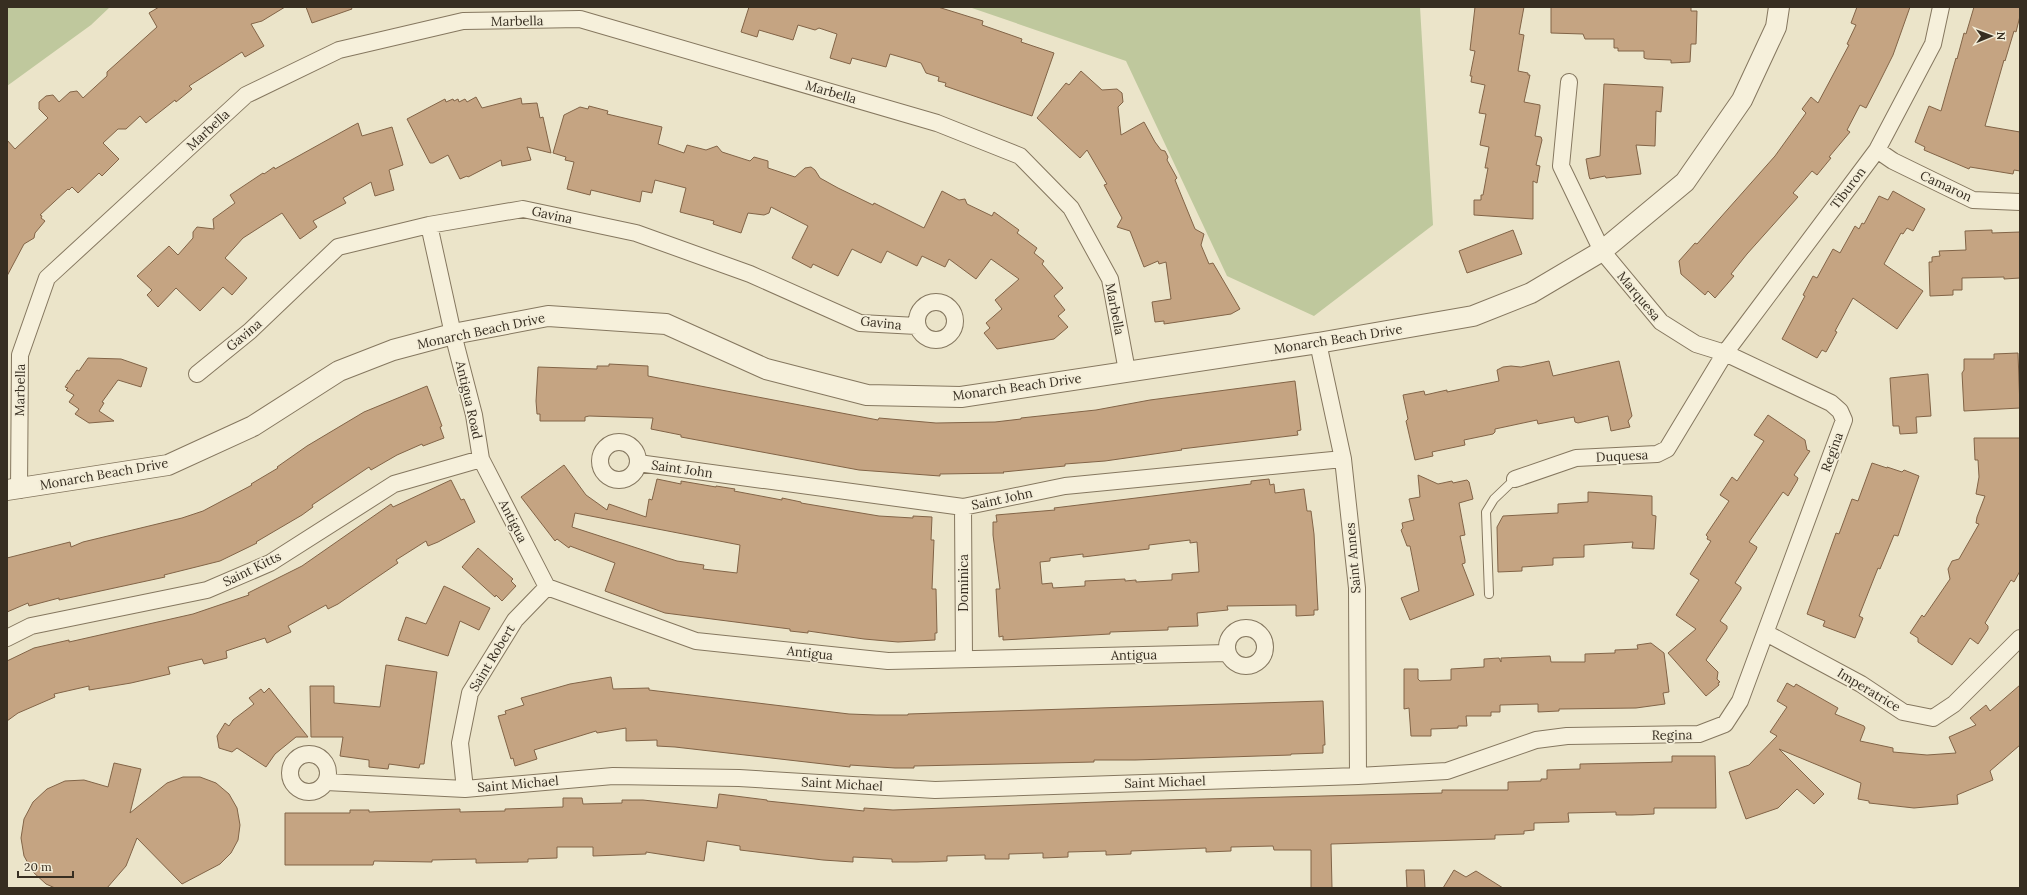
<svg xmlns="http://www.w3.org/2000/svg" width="2027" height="895" font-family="Lora,serif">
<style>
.green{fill:#bfc89d}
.building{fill:#c5a482;stroke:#826447;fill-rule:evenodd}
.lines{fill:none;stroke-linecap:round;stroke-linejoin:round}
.service-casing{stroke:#85775f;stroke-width:10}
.minor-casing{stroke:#85775f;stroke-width:18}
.tertiary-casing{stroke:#85775f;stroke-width:22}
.service{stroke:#f6f0db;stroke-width:8}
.minor{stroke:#f6f0db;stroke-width:16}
.tertiary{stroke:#f6f0db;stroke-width:20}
.labels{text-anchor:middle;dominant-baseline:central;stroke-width:3.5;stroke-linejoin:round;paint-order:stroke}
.street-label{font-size:13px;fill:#372e21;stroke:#f3edd8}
</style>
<rect width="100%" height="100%" fill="#ebe4c9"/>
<!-- green -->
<path class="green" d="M 7,7 L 110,7 L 91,25 L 7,86 Z
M 969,7 L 1420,7 L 1433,225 L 1314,316 L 1227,276 L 1126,61 Z"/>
<!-- building -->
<path class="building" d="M 159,7 L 285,7 L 262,21 L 251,24 L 264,46 L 245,57 L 242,52 L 189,86 L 192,89 L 176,102 L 175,100 L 146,123 L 140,116 L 126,129 L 118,129 L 103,143 L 119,159 L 102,176 L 99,173 L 78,193 L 72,187 L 69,190 L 68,189 L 40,215 L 42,216 L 41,218 L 45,221 L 35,233 L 34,238 L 24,244 L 7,276 L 7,140 L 15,149 L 48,118 L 39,109 L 39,102 L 46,96 L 53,95 L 59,102 L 70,92 L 77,91 L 83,98 L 107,76 L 107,72 L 157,27 L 149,13 Z
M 306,7 L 351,7 L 352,9 L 312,23 Z
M 749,7 L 938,7 L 983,21 L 982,25 L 1022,39 L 1021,42 L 1054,53 L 1032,116 L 945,86 L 946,83 L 938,81 L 939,77 L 926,73 L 921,63 L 890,54 L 886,67 L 852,58 L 850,64 L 830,58 L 837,34 L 819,28 L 815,30 L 798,25 L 793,40 L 759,30 L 757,37 L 741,32 Z
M 1475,7 L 1524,7 L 1519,34 L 1524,35 L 1518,71 L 1528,73 L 1528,75 L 1530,75 L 1524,102 L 1540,105 L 1540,108 L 1535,136 L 1541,137 L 1542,140 L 1536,165 L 1540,166 L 1537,183 L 1533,181 L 1533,219 L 1474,215 L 1474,200 L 1481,200 L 1481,195 L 1483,195 L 1488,168 L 1485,168 L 1489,147 L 1480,145 L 1486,114 L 1479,113 L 1485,85 L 1471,82 L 1472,76 L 1470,76 L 1475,51 L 1470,50 Z
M 1551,7 L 1691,7 L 1691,11 L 1697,11 L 1696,44 L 1691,44 L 1690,62 L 1671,63 L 1671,60 L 1647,59 L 1644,58 L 1644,51 L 1618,51 L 1618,48 L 1614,48 L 1614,39 L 1585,39 L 1583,34 L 1551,33 Z
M 1857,7 L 1910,7 L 1893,55 L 1878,85 L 1866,108 L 1860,105 L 1847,130 L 1850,132 L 1829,157 L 1831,158 L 1817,175 L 1812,171 L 1793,193 L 1798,197 L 1747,254 L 1731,274 L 1734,276 L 1715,298 L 1708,291 L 1705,295 L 1681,274 L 1679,261 L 1695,243 L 1697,244 L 1775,156 L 1806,113 L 1802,109 L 1811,97 L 1818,103 L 1849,45 L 1847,44 L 1856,25 L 1851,23 Z
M 1974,7 L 2020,7 L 2020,16 L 2016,32 L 2014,31 L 2005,61 L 2004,60 L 1985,126 L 2020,132 L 2020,171 L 2014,170 L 2013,174 L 1970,167 L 1969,169 L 1924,150 L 1925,147 L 1915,142 L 1929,106 L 1941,111 L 1956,58 L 1957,59 L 1964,33 L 1966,34 Z
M 1081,71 L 1102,90 L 1117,89 L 1122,93 L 1123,102 L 1118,107 L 1121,135 L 1144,122 L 1155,142 L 1161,150 L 1165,151 L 1168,157 L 1167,160 L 1177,178 L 1175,180 L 1195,229 L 1204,234 L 1201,245 L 1209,264 L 1213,263 L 1240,309 L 1231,314 L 1164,324 L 1164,321 L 1155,322 L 1152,302 L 1171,299 L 1166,262 L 1159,264 L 1158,261 L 1144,267 L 1130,231 L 1117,227 L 1122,218 L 1104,185 L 1107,184 L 1087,150 L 1080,158 L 1037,118 L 1066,83 L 1069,85 Z
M 1604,84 L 1663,87 L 1661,112 L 1656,111 L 1655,146 L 1636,145 L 1641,174 L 1606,178 L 1605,176 L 1590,179 L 1589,176 L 1586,159 L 1600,156 Z
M 476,97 L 482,108 L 521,98 L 522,104 L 537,103 L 540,118 L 543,117 L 551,153 L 527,147 L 531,160 L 502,166 L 501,160 L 468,177 L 467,176 L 460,179 L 448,155 L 433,163 L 430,163 L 407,119 L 445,99 L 446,102 L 453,99 L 454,101 L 458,99 L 459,102 L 465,99 L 467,102 Z
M 589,106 L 608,111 L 607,114 L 662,127 L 658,144 L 684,153 L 687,145 L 706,150 L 717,146 L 722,152 L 750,161 L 754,157 L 768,161 L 768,168 L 795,177 L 805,168 L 811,167 L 815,170 L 820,178 L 838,188 L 873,205 L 874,203 L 924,228 L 942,191 L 959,200 L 965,199 L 967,204 L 992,216 L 994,212 L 1019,230 L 1017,233 L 1037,248 L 1034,253 L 1044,261 L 1042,264 L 1063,288 L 1054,296 L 1065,310 L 1058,316 L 1068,327 L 1054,339 L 997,349 L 984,333 L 990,328 L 986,323 L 1002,309 L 995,300 L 1019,279 L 991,259 L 976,279 L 949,259 L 945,267 L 922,256 L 917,266 L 887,251 L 881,263 L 852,249 L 838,276 L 813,264 L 811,268 L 792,258 L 808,226 L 771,207 L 769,213 L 764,215 L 748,213 L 741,233 L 713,224 L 714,221 L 680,212 L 686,188 L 655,180 L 652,193 L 642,191 L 640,202 L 591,190 L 590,195 L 567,189 L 574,162 L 565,160 L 566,157 L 553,153 L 564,115 L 580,107 L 588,109 Z
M 358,123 L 362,136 L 392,127 L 403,165 L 389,170 L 394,190 L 375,196 L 371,182 L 343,198 L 346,203 L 313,221 L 317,227 L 300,239 L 282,213 L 243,238 L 225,258 L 247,278 L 232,295 L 223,287 L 200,311 L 176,288 L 158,307 L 147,295 L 152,290 L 137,276 L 169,246 L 178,255 L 193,238 L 193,232 L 197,227 L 214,229 L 213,219 L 235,203 L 230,195 L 263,173 L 264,174 L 274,167 L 275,169 Z
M 1893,191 L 1925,209 L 1913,231 L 1907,228 L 1903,234 L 1901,233 L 1884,264 L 1923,291 L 1897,329 L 1853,298 L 1835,331 L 1837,332 L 1826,352 L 1822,350 L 1817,358 L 1782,339 L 1805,296 L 1803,295 L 1813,276 L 1817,278 L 1833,249 L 1840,253 L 1855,226 L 1859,229 L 1862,223 L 1864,224 L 1879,196 L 1888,200 Z
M 1513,230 L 1522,254 L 1467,273 L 1459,251 Z
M 1992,230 L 1992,233 L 2020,232 L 2020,278 L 2004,279 L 2004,277 L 1962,278 L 1962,290 L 1953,290 L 1953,295 L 1930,296 L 1929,262 L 1932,262 L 1932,257 L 1940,256 L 1939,251 L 1966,250 L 1965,231 Z
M 2018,353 L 2020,408 L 1964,411 L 1962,373 L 1964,370 L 1964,359 L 1994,359 L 1994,354 Z
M 88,358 L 121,359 L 147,368 L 141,387 L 118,380 L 102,402 L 104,403 L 99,411 L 114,421 L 89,423 L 75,414 L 79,409 L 69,402 L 74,395 L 66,390 L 68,388 L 65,387 L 77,370 L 79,371 Z
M 1549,361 L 1553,376 L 1619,361 L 1632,416 L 1628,421 L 1630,427 L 1611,431 L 1608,416 L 1578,423 L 1575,422 L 1574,417 L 1538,424 L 1537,420 L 1495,429 L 1495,432 L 1493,434 L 1464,440 L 1465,445 L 1432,452 L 1433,456 L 1415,460 L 1406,421 L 1408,419 L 1403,395 L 1424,391 L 1425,395 L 1447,390 L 1447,392 L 1499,381 L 1497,370 L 1503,367 L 1511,366 L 1521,367 Z
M 609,364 L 648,366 L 648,376 L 878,420 L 879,418 L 936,423 L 995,422 L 1021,419 L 1021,418 L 1096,410 L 1150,400 L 1295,381 L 1301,430 L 1297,431 L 1298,435 L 1181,449 L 1182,450 L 1105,461 L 1065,464 L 1065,466 L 1003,472 L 1004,473 L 940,474 L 940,476 L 859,470 L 681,437 L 681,435 L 651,429 L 653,418 L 589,416 L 585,417 L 585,421 L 540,421 L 540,414 L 537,414 L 536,401 L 538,367 L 597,369 L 597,366 L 609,366 Z
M 1928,374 L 1931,416 L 1916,417 L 1917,433 L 1900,434 L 1899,426 L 1893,426 L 1890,378 Z
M 427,386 L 442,426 L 440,427 L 444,438 L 423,446 L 422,444 L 397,455 L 371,470 L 369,467 L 312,505 L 313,507 L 302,515 L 256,542 L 257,543 L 220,561 L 164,575 L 165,577 L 59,600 L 59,598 L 29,606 L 28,603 L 7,612 L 7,558 L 70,542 L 71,547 L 83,542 L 182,518 L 203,511 L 252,485 L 251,484 L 278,468 L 277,467 L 307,446 L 364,412 Z
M 1768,415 L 1805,440 L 1807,450 L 1810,451 L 1794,475 L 1798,478 L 1797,481 L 1788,496 L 1783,492 L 1749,542 L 1757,547 L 1756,550 L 1735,583 L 1741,587 L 1741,589 L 1720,621 L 1727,626 L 1727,629 L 1706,660 L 1718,672 L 1717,679 L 1720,682 L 1718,683 L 1719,685 L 1706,696 L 1668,653 L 1696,629 L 1676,615 L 1699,580 L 1690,574 L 1711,541 L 1707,539 L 1708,537 L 1706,535 L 1729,501 L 1720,495 L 1732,477 L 1737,481 L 1764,441 L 1754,435 Z
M 1974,438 L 2020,438 L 2020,571 L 2014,582 L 2011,580 L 1985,623 L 1988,626 L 1988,629 L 1978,644 L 1970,638 L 1952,665 L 1918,642 L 1918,638 L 1910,633 L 1922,615 L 1924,617 L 1950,579 L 1948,569 L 1952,561 L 1959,559 L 1979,524 L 1976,523 L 1977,517 L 1985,496 L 1976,494 L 1979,477 L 1978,460 L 1975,460 Z
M 1872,463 L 1887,468 L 1887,467 L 1902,472 L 1904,470 L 1919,476 L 1898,536 L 1894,535 L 1880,569 L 1878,568 L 1859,616 L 1863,618 L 1855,638 L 1823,626 L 1825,621 L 1807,614 L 1836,533 L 1839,534 L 1852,499 L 1858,501 Z
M 564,465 L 586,495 L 607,510 L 609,504 L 646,517 L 649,499 L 652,500 L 657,479 L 681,484 L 681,481 L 716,487 L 716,486 L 735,489 L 734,491 L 782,500 L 782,498 L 801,502 L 801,503 L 879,516 L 913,518 L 913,516 L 932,517 L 931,540 L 934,540 L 932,589 L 936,589 L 937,633 L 935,633 L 935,640 L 898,642 L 864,639 L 808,631 L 808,633 L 790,631 L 790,629 L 665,613 L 605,591 L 615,563 L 570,546 L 569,548 L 557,539 L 555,541 L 521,497 ZM 575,513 L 740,545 L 737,573 L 703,569 L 704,565 L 677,561 L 572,527 Z
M 1418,475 L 1438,484 L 1452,481 L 1453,483 L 1467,480 L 1469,482 L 1473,499 L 1459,503 L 1465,535 L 1460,536 L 1465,560 L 1465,563 L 1462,564 L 1474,595 L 1410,620 L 1401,598 L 1419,591 L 1410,546 L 1407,546 L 1401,530 L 1403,528 L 1402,523 L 1414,520 L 1409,499 L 1420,497 Z
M 1269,479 L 1270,485 L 1274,484 L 1275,493 L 1304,489 L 1307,511 L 1311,511 L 1314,534 L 1318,610 L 1314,610 L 1314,615 L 1296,616 L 1296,605 L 1227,606 L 1228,610 L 1197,613 L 1198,626 L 1168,627 L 1168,630 L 1110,632 L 1110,634 L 1003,640 L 1003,636 L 999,637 L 996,589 L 1000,589 L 993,535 L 993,522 L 997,522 L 996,515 L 1055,510 L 1054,508 L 1251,484 L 1251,481 ZM 1190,540 L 1190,543 L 1197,542 L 1199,572 L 1172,574 L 1172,580 L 1136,582 L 1136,580 L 1125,581 L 1125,579 L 1085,581 L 1085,586 L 1053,588 L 1052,583 L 1042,584 L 1040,562 L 1050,561 L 1050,558 L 1083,554 L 1083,557 L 1149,549 L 1149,545 Z
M 451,480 L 461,500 L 464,499 L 475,522 L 438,542 L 428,546 L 426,541 L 396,560 L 398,563 L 338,604 L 328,609 L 326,605 L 288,626 L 291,632 L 267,643 L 265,638 L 226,651 L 227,658 L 204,664 L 202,659 L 168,667 L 170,674 L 131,683 L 89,690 L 89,686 L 54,694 L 55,697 L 18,713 L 7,721 L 7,661 L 34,648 L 69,640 L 69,642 L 193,614 L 249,595 L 248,593 L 302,566 L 391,504 L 393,507 Z
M 1588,492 L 1652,496 L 1652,515 L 1656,516 L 1654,549 L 1632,548 L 1633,542 L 1584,545 L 1584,557 L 1553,558 L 1553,565 L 1522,567 L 1522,571 L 1498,572 L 1497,527 L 1503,516 L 1558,513 L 1558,504 L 1588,502 Z
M 478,548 L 513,579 L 511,581 L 516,586 L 502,601 L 496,595 L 495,597 L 462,567 Z
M 444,586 L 490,608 L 479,630 L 460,621 L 448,656 L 398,640 L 406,617 L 426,624 Z
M 1651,643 L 1664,653 L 1669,692 L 1663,693 L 1665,704 L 1636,708 L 1559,709 L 1559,711 L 1538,712 L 1538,704 L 1500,705 L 1500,712 L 1491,712 L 1491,716 L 1466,716 L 1467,726 L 1458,726 L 1458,728 L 1431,729 L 1431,736 L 1411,736 L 1409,708 L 1404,709 L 1404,669 L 1418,669 L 1418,679 L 1420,681 L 1451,680 L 1451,669 L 1484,667 L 1484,659 L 1499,658 L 1501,662 L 1501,658 L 1550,656 L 1551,662 L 1585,662 L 1585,654 L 1615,653 L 1615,650 L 1638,649 L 1637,645 Z
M 386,665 L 437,672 L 424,764 L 420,764 L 419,768 L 389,764 L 388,769 L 369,767 L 369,760 L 340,756 L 343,737 L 311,737 L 310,686 L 334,686 L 334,703 L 380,707 Z
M 611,677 L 613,689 L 649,688 L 649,690 L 849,714 L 876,715 L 908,715 L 908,714 L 1323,701 L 1325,745 L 1323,745 L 1323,753 L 1291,754 L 1291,755 L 1135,760 L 1094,760 L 1094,762 L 914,766 L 914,768 L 895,768 L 850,765 L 850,767 L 675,747 L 657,746 L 657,740 L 626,741 L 626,728 L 597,733 L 596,731 L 534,750 L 537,759 L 515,766 L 513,758 L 511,759 L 498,716 L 506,714 L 505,711 L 524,705 L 521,698 L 570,684 Z
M 1787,683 L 1794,687 L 1796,684 L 1838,708 L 1835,714 L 1864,726 L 1865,728 L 1860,741 L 1893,748 L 1893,752 L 1927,755 L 1956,753 L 1949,737 L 1976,725 L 1970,718 L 1986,705 L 1990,711 L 2020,685 L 2020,745 L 1990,771 L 1993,780 L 1957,795 L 1958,804 L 1914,808 L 1869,803 L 1869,801 L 1858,799 L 1861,783 L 1779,749 L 1824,794 L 1814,804 L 1797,789 L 1778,808 L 1746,819 L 1729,772 L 1749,765 L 1777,736 L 1770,732 L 1787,707 L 1777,701 Z
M 269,688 L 308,737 L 296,737 L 275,754 L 266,767 L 237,748 L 232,752 L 219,748 L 217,736 L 225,723 L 229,726 L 233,720 L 254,704 L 249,698 L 261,689 L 264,693 Z
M 1672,756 L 1715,756 L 1716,808 L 1654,808 L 1654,814 L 1632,815 L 1616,815 L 1616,812 L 1568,813 L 1569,822 L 1534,823 L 1534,830 L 1524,831 L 1524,834 L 1495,835 L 1495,839 L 1331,844 L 1332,888 L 1311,888 L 1311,850 L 1274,850 L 1273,846 L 1231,847 L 1231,851 L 1206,852 L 1206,848 L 1131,851 L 1131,854 L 1106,855 L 1106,851 L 1068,852 L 1068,857 L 1043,858 L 1043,853 L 1009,854 L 1009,859 L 985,859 L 985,855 L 947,856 L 947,861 L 917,862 L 892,862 L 892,859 L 853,857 L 853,862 L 823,860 L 740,850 L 740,846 L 707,841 L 704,861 L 646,852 L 646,854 L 593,856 L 593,847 L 557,847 L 557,858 L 528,859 L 528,862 L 476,863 L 476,859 L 432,860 L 432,862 L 374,861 L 373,865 L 285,865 L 285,813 L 350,813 L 350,810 L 369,810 L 369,812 L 428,810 L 460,809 L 460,812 L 505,811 L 505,809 L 563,807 L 563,798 L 582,798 L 583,804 L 622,803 L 622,800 L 643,800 L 717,808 L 719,794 L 767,800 L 767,801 L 864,811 L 864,808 L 893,810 L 1125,801 L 1442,793 L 1442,790 L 1508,790 L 1508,782 L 1541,781 L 1541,779 L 1547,779 L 1547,770 L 1580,769 L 1580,764 L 1672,762 Z
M 114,763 L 141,769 L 130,813 L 167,783 L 183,777 L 200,777 L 216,783 L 229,794 L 237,808 L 240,825 L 238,840 L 231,853 L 220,864 L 182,884 L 137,838 L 126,866 L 107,888 L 55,888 L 46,884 L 33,872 L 24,856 L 21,838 L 24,819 L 33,802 L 47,789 L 65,781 L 84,780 L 108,787 Z
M 1406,870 L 1424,870 L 1425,888 L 1407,888 Z
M 1454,870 L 1466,877 L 1476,871 L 1503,888 L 1443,888 Z"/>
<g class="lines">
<!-- service casing -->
<g class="service-casing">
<path id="service" d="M 1489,594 L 1486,512 L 1494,499 L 1515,479"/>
</g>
<!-- minor casing -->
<g class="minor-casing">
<path id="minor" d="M 1877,150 L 1893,161 L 1973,200 L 2020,202
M 429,225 L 453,334 L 474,415 L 481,459 L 547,587 L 696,641 L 888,661 L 1228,653
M917 321a19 19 0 1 1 38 0a19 19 0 1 1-38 0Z
M 1318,343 L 1343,459 L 1357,588 L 1358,776
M 197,374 L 250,331 L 338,247 L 429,225 L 523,209 L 636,233 L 750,274 L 860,323 L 917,326
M600 461a19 19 0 1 1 38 0a19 19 0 1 1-38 0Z
M 638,463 L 963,507 L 1065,486 L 1343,459
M 1515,479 L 1576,458 L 1657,454 L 1667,449 L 1725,353 L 1877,150 L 1933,44 L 1941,7
M 19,490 L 20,355 L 47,278 L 246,95 L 339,50 L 463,21 L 580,19 L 937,123 L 1020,156 L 1071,208 L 1110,279 L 1127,371
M 963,507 L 964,658
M1227 647a19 19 0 1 1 38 0a19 19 0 1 1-38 0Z
M 1766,633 L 1861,684 L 1903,712 L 1933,718 L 1954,704 L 2020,638
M 7,638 L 31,626 L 207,590 L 270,563 L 394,484 L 481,459
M290 773a19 19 0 1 1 38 0a19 19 0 1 1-38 0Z
M 326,782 L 465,789 L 613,776 L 739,778 L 935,790 L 1358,776 L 1447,771 L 1536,740 L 1567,736 L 1699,734 L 1725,724 L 1740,701 L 1844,420 L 1840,411 L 1831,403 L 1725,353 L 1696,344 L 1661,322 L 1602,251 L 1561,166 L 1569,82
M 465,789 L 460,743 L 470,693 L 515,620 L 547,587"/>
</g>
<!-- tertiary casing -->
<g class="tertiary-casing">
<path id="tertiary" d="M 7,490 L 168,465 L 253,426 L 339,371 L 393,350 L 453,334 L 548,316 L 666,324 L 766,369 L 867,395 L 961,397 L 1318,343 L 1473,316 L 1531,293 L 1602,251 L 1685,182 L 1742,100 L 1776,27 L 1779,7"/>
</g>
<!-- service -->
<use href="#service" class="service"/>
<!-- minor -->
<use href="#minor" class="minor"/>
<!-- tertiary -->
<use href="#tertiary" class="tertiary"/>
</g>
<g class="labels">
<!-- street labels -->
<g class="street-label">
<text transform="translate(517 21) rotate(-1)">Marbella</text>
<text transform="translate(831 92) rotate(16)">Marbella</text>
<text transform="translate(208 130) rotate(-43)">Marbella</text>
<text transform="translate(1946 186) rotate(25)">Camaron</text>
<text transform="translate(1848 188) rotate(-53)">Tiburon</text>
<text transform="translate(552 215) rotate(12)">Gavina</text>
<text transform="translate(1639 296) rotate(50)">Marquesa</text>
<text transform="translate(1115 309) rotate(79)">Marbella</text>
<text transform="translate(881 323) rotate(6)">Gavina</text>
<text transform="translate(481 331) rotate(-12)">Monarch Beach Drive</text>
<text transform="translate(244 335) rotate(-40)">Gavina</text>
<text transform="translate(1338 339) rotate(-9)">Monarch Beach Drive</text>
<text transform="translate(1017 387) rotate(-8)">Monarch Beach Drive</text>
<text transform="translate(20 390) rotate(-89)">Marbella</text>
<text transform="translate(469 400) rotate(77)">Antigua Road</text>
<text transform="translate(1832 452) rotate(-70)">Regina</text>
<text transform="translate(1622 456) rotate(-3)">Duquesa</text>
<text transform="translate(682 469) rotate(8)">Saint John</text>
<text transform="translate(104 474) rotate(-10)">Monarch Beach Drive</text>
<text transform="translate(1002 499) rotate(-12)">Saint John</text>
<text transform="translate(513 521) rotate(63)">Antigua</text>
<text transform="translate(1353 558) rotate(-95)">Saint Annes</text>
<text transform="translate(252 569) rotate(-26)">Saint Kitts</text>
<text transform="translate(963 583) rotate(-90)">Dominica</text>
<text transform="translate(810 653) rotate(6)">Antigua</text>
<text transform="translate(1134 655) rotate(-1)">Antigua</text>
<text transform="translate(492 658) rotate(-59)">Saint Robert</text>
<text transform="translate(1869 690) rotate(31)">Imperatrice</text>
<text transform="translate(1672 735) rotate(-1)">Regina</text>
<text transform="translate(1165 782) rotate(-2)">Saint Michael</text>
<text transform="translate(518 784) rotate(-5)">Saint Michael</text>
<text transform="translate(842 784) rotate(3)">Saint Michael</text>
</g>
</g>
<!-- border -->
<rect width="2027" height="895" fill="none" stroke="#372e21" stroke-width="16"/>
<!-- north arrow -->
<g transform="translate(1991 36) rotate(89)" stroke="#f3edd8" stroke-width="3" paint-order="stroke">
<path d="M0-3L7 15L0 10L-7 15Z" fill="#372e21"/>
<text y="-6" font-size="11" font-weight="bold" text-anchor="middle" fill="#372e21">N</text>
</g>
<!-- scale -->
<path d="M18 871v6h55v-6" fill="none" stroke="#372e21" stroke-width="2"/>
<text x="24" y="871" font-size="12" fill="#372e21" stroke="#f3edd8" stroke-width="3" paint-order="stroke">20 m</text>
</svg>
